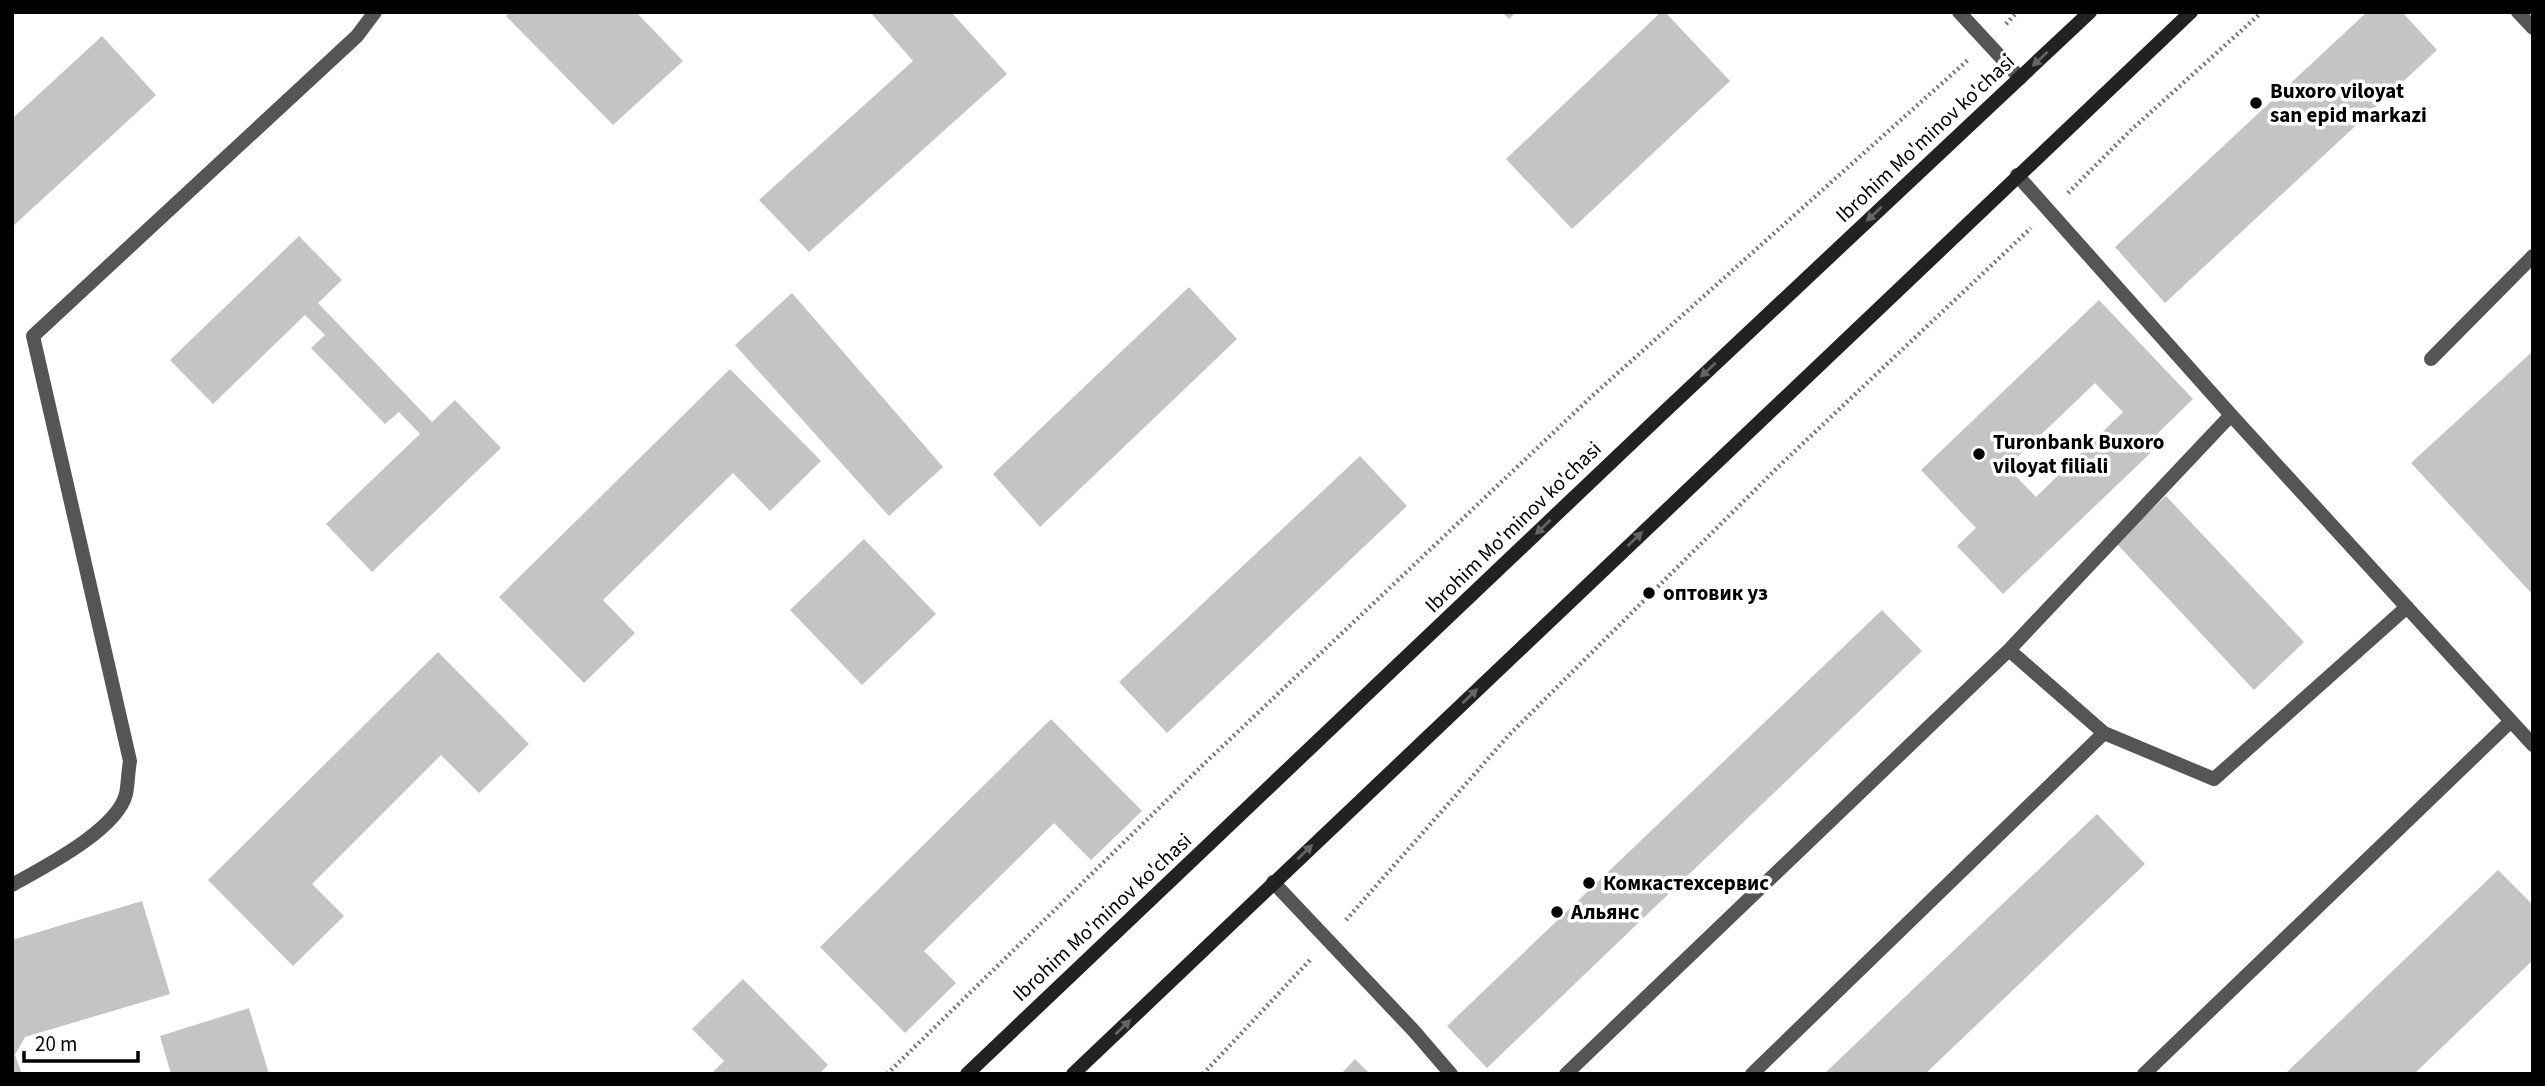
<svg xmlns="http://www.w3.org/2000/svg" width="2545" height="1086" font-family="'Source Sans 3',sans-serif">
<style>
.building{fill:#c4c4c4;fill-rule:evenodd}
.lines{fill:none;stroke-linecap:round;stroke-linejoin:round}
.path{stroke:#777;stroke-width:4.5;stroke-dasharray:2 3.5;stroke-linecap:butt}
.service{stroke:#555;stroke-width:14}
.secondary{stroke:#222;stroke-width:14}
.oneway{fill:#646464}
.poi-dot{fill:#000;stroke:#fff;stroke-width:2.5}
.labels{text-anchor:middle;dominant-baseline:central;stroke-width:7;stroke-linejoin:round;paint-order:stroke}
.poi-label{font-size:21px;font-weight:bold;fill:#000;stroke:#fff;text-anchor:start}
.street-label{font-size:21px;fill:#000;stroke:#fff}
</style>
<rect width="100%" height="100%" fill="#fff"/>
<!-- building -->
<path class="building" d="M 510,12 L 636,12 L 683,61 L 613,125 L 506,16 Z
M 870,12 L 951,12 L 1007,74 L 809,252 L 759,200 L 913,61 Z
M 1502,12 L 1516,12 L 1509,19 Z
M 1661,12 L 1665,12 L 1730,81 L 1572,229 L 1506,159 Z
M 2367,12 L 2402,12 L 2437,50 L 2165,303 L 2115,247 Z
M 102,36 L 156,95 L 12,227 L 12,119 Z
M 299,236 L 342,280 L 318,303 L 432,422 L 455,400 L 501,448 L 372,572 L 326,524 L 420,434 L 399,412 L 385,424 L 311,348 L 325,335 L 305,315 L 213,404 L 170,360 Z
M 1189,287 L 1237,339 L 1040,527 L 993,474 Z
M 792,293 L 943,467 L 889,516 L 735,345 Z
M 2099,300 L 2193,399 L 2157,434 L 2163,441 L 2003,594 L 1957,546 L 1976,528 L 1921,470 ZM 2095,383 L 2123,412 L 2036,497 L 2007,467 Z
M 2533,351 L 2533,595 L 2411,463 Z
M 730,369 L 821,461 L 770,511 L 733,473 L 603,600 L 635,633 L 584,683 L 499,597 Z
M 1360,456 L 1407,506 L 1167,733 L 1119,682 Z
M 2166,496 L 2304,642 L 2254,690 L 2116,543 Z
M 864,539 L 936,614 L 862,685 L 790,610 Z
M 1882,610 L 1922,651 L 1487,1068 L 1447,1026 Z
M 438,652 L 529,744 L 479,793 L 441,755 L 312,884 L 344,916 L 293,966 L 208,880 Z
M 1051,719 L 1142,811 L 1091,860 L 1054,823 L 924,951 L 956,983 L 905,1033 L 820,947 Z
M 2097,814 L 2145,864 L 1925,1074 L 1824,1074 Z
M 2498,870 L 2533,905 L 2533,960 L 2414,1074 L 2285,1074 Z
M 142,901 L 170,994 L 25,1037 L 15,1055 L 22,1074 L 12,1074 L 12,940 Z
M 743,979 L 828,1065 L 819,1074 L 711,1074 L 724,1061 L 692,1029 Z
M 249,1008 L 269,1074 L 171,1074 L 160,1036 Z
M 1355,1059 L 1370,1074 L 1341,1074 Z"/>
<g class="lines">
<!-- path -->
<path class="path" d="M 2006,24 L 2017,12
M 2068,193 L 2131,130 L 2262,12
M 1346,920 L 1508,736 L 1778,467 L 2031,228
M 887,1074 L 1206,762 L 1591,397 L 1969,59
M 1203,1074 L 1312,958"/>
<!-- service -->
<path class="service" d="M 1959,12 L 2020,78
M 2518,12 L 2533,28
M 2017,175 L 2231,415 L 2533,745
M 2431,359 L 2533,256
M 2009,650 L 2104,733 L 2214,779 L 2407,607
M 1273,882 L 1414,1031 L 1451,1074
M 12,885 C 44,867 117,830 126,794 C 128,784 128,772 130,761 L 33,336 L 357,36 L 375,12
M 1566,1074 L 2009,650 L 2231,415
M 1752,1074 L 2104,733
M 2144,1074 L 2511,721"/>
<!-- secondary -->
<path class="secondary" d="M 967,1074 L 1662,414 L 2090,12
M 1073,1074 L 2191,12"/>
</g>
<!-- one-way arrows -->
<defs><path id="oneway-solid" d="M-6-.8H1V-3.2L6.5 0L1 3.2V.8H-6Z" transform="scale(1.75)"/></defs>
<g class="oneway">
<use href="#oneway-solid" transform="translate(2040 59) rotate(137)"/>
<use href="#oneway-solid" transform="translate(1874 214) rotate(137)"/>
<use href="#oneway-solid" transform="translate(1708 370) rotate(137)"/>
<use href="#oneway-solid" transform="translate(1543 527) rotate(136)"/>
<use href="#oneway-solid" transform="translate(1635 539) rotate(-44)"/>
<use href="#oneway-solid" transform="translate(1470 696) rotate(-44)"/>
<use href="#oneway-solid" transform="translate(1305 852) rotate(-44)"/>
<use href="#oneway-solid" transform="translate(1123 1027) rotate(-44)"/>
</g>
<!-- markers -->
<g class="poi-dot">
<circle cx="2256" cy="103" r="7"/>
<circle cx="1979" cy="454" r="7"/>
<circle cx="1649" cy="593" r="7"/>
<circle cx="1589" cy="883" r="7"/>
<circle cx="1557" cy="912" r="7"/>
</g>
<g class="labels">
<!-- poi labels -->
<g class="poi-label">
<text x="2270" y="91">Buxoro viloyat<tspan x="2270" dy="24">san epid markazi</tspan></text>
<text x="1993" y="442">Turonbank Buxoro<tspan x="1993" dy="24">viloyat filiali</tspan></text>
<text x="1663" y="593">оптовик уз</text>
<text x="1603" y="883">Комкастехсервис</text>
<text x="1571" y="912">Альянс</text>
</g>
<!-- street labels -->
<g class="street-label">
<text transform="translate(1925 138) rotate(-43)">Ibrohim Mo'minov ko'chasi</text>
<text transform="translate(1513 527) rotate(-44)">Ibrohim Mo'minov ko'chasi</text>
<text transform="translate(1102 917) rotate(-43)">Ibrohim Mo'minov ko'chasi</text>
</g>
</g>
<!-- border -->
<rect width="2545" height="1086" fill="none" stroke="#000000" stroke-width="28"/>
<!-- scale -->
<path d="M24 1051v10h114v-10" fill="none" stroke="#000000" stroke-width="3.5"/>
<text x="35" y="1051" font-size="21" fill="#000000" stroke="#ffffff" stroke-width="5" paint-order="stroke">20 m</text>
</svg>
